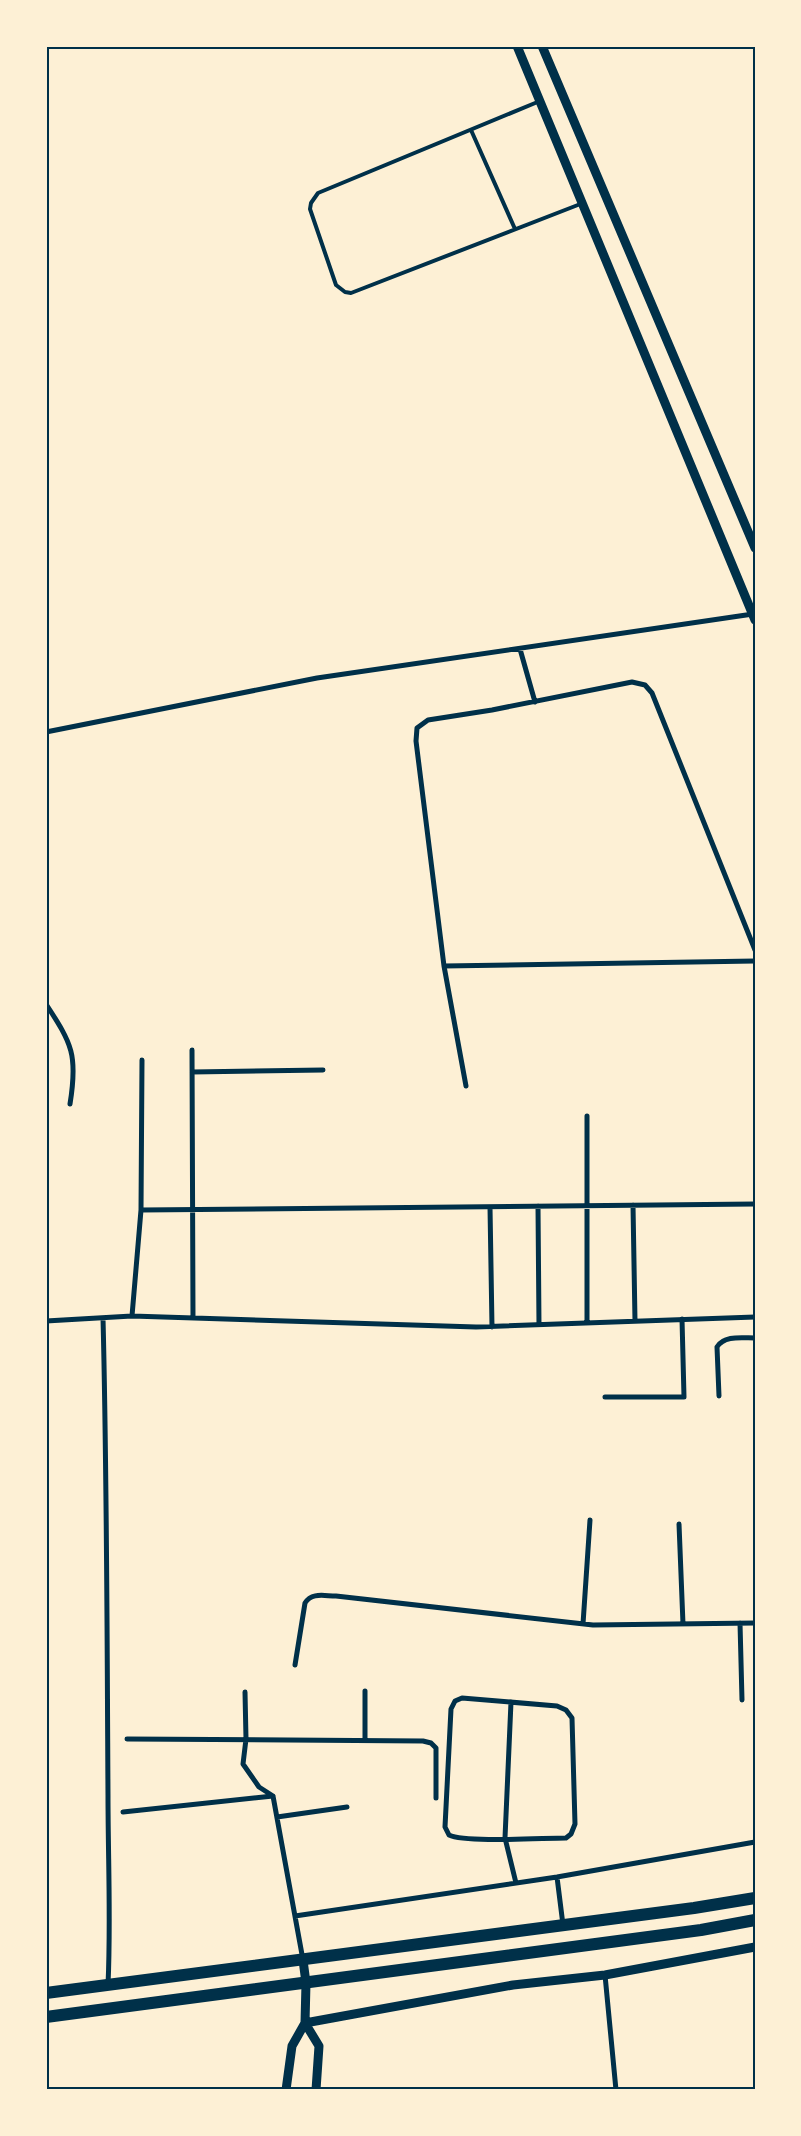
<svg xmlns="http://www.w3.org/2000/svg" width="801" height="2136" font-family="Ubuntu,sans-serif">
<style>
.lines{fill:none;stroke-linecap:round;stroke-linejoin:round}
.service{stroke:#003049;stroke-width:4}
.minor{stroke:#003049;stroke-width:5}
.tertiary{stroke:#003049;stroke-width:9}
.primary{stroke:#003049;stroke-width:12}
.neatline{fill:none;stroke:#003049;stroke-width:2}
</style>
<rect width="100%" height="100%" fill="#fdf0d5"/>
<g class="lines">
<!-- service -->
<path class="service" d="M 540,101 L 318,193 L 311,203 L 310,209 L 336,285 L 345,292 L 351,293 L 583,203
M 471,130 L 515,229"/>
<!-- minor -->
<path class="minor" d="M 520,649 L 535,702
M 46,732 L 317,678 L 753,614
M 755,950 L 652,693 L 645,685 L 632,682 L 492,710 L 428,720 L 417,728 L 416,741 L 444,966 L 755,961
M 444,966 L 466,1086
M 46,1004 C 72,1044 78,1055 70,1104
M 192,1050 L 193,1318
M 192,1072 L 323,1070
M 633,1205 L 635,1321
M 538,1206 L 539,1325
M 490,1207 L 492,1327
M 141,1210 L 755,1204
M 132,1316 L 141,1210 L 142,1060
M 103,1318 C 107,1477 107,1636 108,1795 C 108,1859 111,1921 108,1985
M 46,1321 L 132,1316 L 476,1327 L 755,1317
M 587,1323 L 587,1116
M 719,1396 L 717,1347 C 724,1335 742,1338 755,1338
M 605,1397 L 684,1397 L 682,1319
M 679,1524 L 683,1624
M 740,1623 L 742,1700
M 583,1624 L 590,1520
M 295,1665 L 305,1603 C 312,1592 324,1596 336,1596 L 593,1625 L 755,1623
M 365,1691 L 365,1740
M 245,1692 L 246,1739 L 243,1764 L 259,1787 L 273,1796
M 462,1698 L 557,1706 L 566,1710 L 572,1718 L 575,1824 L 571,1834 L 566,1838 C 542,1838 466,1843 449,1835 L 445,1827 L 451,1709 L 455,1701 Z
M 511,1702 L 505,1838 L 516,1883
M 127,1739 L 423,1741 L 431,1743 L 436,1748 L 436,1798
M 123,1812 L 273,1796 L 303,1960
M 277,1817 L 347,1807
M 557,1877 L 563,1925
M 295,1916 L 557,1877 L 755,1842
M 605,1975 L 616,2090"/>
<!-- tertiary -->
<path class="tertiary" d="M 517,46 L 755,620
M 542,46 L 755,548
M 305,2023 L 513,1985 L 605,1975 L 755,1947
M 305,2023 L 319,2046 L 316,2090
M 286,2090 L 292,2046 L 305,2023 L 306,1983 L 303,1960"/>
<!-- primary -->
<path class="primary" d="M 46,1993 L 694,1908 L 755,1898
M 46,2017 L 701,1930 L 755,1920"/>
</g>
<!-- border -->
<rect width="801" height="2136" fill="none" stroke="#fdf0d5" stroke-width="95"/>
<rect x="48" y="48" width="706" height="2040" class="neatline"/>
</svg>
